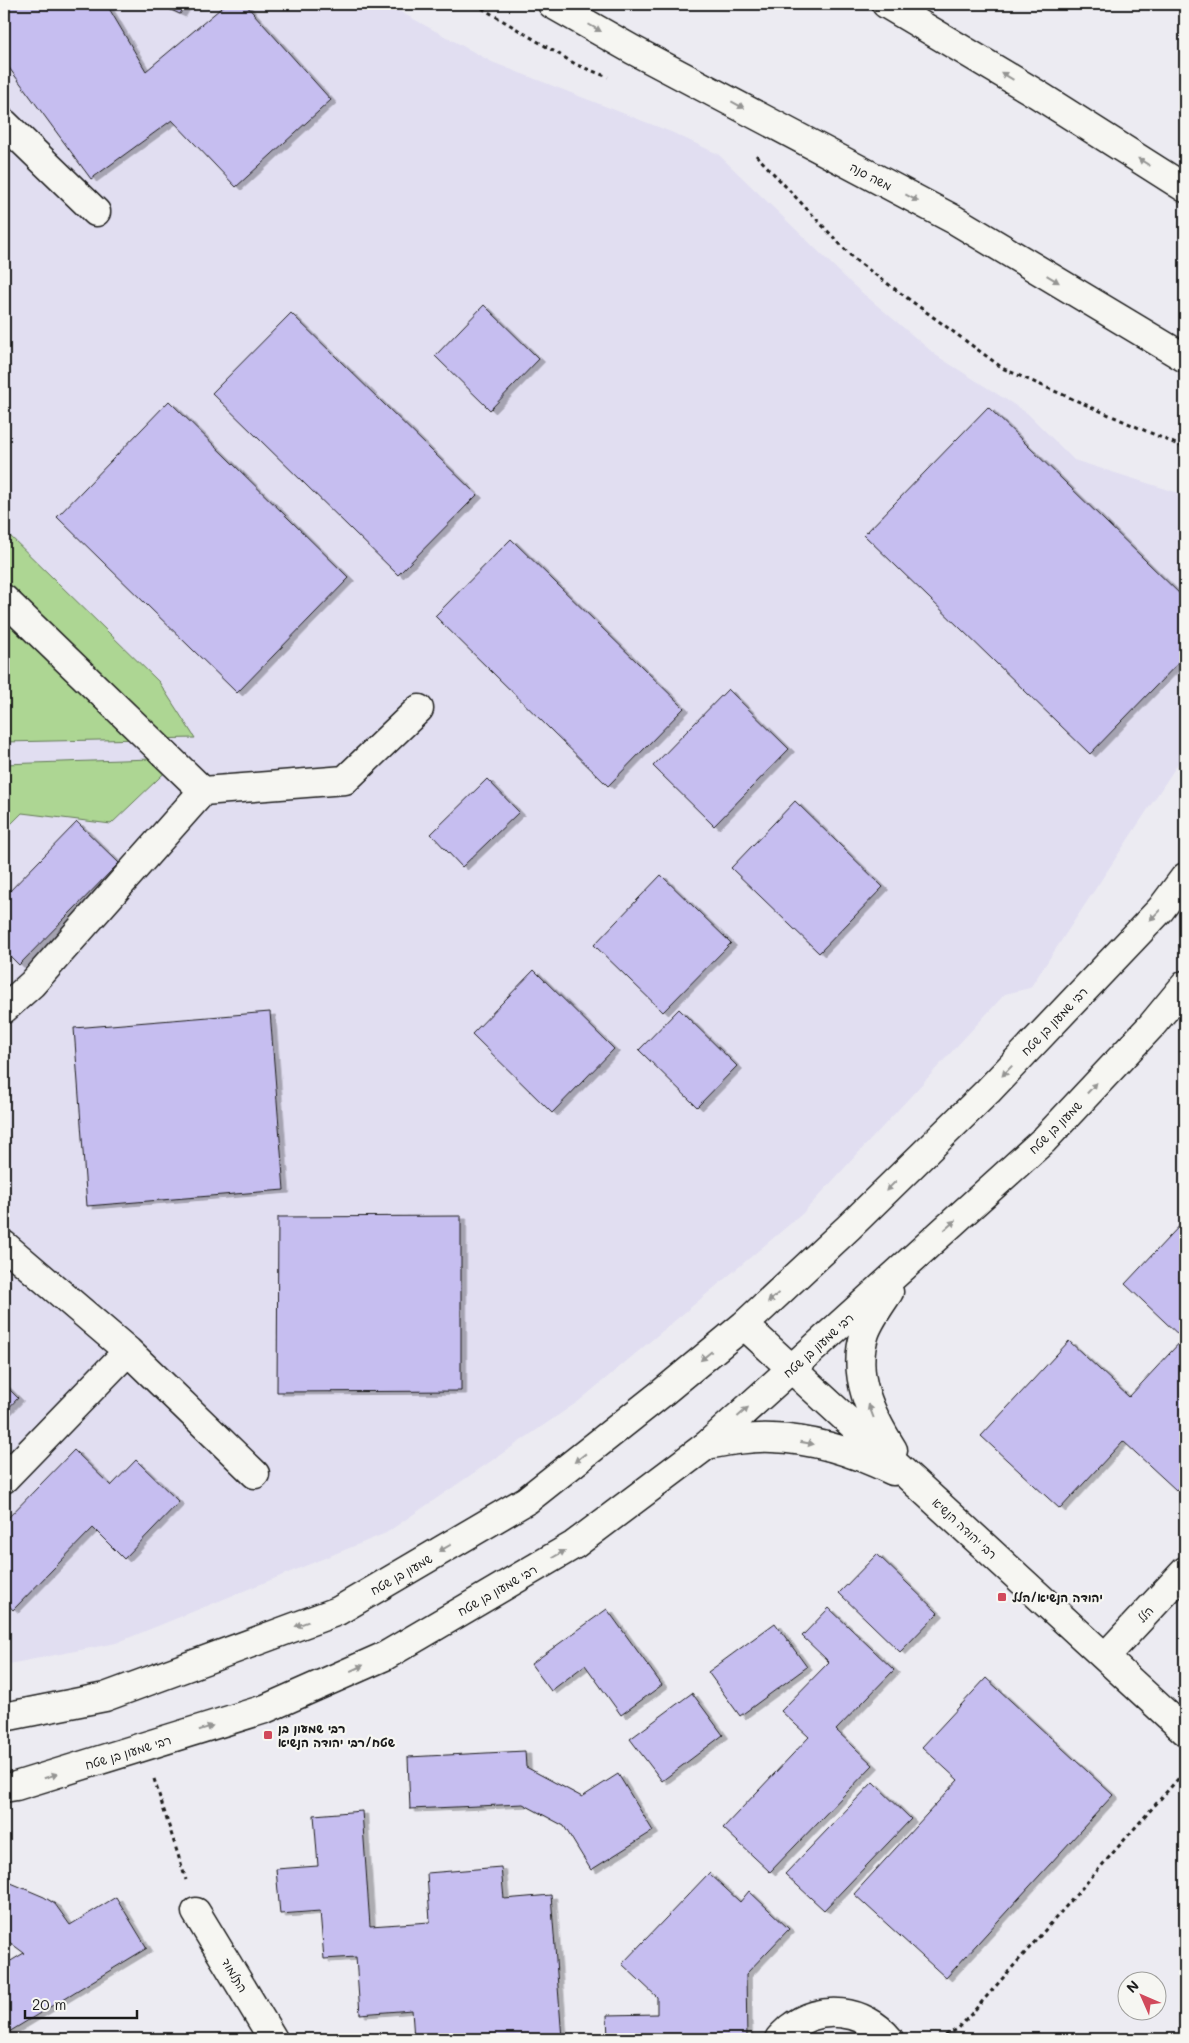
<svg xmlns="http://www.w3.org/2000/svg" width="1189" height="2043" font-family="Mali,'Playpen Sans Hebrew',sans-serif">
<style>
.built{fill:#e1def1}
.green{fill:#add693;stroke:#647958}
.building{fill:#c6bef0;stroke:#1c1c1c;filter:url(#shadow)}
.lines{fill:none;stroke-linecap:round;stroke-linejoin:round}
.minor-casing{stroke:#1c1c1c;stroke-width:31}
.major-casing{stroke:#1c1c1c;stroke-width:31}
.path{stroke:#1c1c1c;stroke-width:3;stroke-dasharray:4 4;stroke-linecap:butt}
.minor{stroke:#f6f6f2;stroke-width:28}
.major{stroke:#f6f6f2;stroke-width:28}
.oneway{fill:#949492}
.poi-dot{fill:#d1495b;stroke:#f6f6f2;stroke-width:2}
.labels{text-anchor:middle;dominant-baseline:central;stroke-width:4.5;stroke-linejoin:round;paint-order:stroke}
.street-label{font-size:12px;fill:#1c1c1c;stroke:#f6f6f2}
.poi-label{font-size:12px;font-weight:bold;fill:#1c1c1c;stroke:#f6f6f2;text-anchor:start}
</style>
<defs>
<filter id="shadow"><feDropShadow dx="5.5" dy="3" stdDeviation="0" flood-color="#0004"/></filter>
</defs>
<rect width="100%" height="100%" fill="#ecebf2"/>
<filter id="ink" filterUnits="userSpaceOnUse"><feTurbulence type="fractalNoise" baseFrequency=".02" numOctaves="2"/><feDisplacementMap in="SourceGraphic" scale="10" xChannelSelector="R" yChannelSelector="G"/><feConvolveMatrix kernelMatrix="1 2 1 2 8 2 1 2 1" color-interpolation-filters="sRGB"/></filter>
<g filter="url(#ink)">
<!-- built -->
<path class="built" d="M 4,4 L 386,4 L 492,62 L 671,132 L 718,154 L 853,285 L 937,356 L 1027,413 L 1074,460 L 1185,495 L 1185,753 L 1030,988 L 1005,994 L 802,1214 L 579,1401 L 386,1533 L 116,1643 L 4,1665 Z"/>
<!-- green -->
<path class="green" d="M 4,530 L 159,682 L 195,738 L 4,742 Z
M 180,758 L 111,824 L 22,813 L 4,831 L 4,764 Z"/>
<!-- building -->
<path class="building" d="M 4,4 L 109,4 L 107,5 L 146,71 L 226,4 L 245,4 L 331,100 L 236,187 L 172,120 L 91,179 L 4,61 Z
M 158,4 L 186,4 L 180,14 Z
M 484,305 L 539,359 L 490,410 L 435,356 Z
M 291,313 L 477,495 L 398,575 L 212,393 Z
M 169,401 L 349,578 L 237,693 L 57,517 Z
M 988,407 L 1185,599 L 1185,656 L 1090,754 L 864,535 Z
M 511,539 L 684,708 L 608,786 L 435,616 Z
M 728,689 L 789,749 L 714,826 L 653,766 Z
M 487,779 L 519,812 L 462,867 L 431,834 Z
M 795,801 L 883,887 L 819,953 L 731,868 Z
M 77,822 L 119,863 L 19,965 L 4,950 L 4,897 Z
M 661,875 L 731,943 L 663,1012 L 594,945 Z
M 534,970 L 614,1049 L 552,1113 L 472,1034 Z
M 679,1009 L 737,1066 L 697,1107 L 639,1050 Z
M 270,1012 L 284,1190 L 87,1206 L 74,1028 Z
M 461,1216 L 461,1391 L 277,1392 L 278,1217 Z
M 1185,1220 L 1185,1481 L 1176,1490 L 1123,1441 L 1060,1509 L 981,1436 L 1069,1341 L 1129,1397 L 1183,1339 L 1125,1284 Z
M 4,1384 L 18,1398 L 4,1413 Z
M 74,1450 L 111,1486 L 136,1460 L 179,1502 L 124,1559 L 93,1528 L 13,1610 L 4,1600 L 4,1522 Z
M 877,1554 L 938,1613 L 900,1652 L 839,1593 Z
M 829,1608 L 894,1670 L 836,1730 L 873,1765 L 770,1872 L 723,1828 L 809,1737 L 781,1711 L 829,1662 L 802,1636 Z
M 607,1609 L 662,1685 L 621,1715 L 585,1665 L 551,1691 L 531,1664 Z
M 775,1623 L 807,1667 L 740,1716 L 708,1672 Z
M 986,1678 L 1113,1795 L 946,1978 L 854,1894 L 958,1780 L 922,1747 Z
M 692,1693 L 723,1735 L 662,1781 L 630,1739 Z
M 525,1751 L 526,1767 L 582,1797 L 618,1774 L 653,1831 L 591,1870 L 564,1826 L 523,1804 L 410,1809 L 408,1757 Z
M 873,1782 L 911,1819 L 824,1910 L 785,1874 Z
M 362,1811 L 370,1926 L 430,1922 L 427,1873 L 501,1867 L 504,1899 L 551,1895 L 562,2039 L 414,2039 L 412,2010 L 360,2014 L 356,1957 L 324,1959 L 320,1911 L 280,1914 L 276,1869 L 318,1866 L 314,1815 Z
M 709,1873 L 740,1902 L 749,1891 L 789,1929 L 746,1974 L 747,2039 L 608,2039 L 607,2015 L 657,2014 L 657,1997 L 622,1964 Z
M 4,1880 L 44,1897 L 55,1904 L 70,1925 L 116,1897 L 147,1948 L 4,2035 L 4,1965 L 24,1953 L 4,1938 Z"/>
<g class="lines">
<!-- minor casing -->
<g class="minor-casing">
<path id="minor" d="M 4,123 L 96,212
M 4,599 L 203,791
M 4,1009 L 32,984 L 203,791 L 345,780 L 419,709
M 4,1245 L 128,1351 L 255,1474
M 889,1292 C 881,1304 870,1319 865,1333 C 851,1375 871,1415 893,1450
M 744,1325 L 1185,1731
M 707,1445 C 729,1441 750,1437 772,1438 C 814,1439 856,1453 893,1471
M 4,1479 L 128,1351
M 1105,1657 L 1185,1571
M 4,1717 L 105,1697 L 338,1611 L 527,1500 L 662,1393 L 744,1325 L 849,1227 L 988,1091 L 1161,909 L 1185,877
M 4,1788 L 16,1786 L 265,1709 L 385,1656 L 574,1545 L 707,1445 L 1044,1140 L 1152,1025 L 1185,985
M 196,1912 L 273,2039
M 779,2039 C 782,2035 786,2032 790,2028 C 820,2004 865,2009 889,2039"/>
</g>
<!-- major casing -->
<g class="major-casing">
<path id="major" d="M 552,4 L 633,50 L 955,220 L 1185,358
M 886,4 L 1037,94 L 1185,188"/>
</g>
<!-- path -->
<path class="path" d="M 475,4 L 577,65 L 608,77
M 756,155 L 854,259 L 1004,369 L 1185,448
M 154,1779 L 186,1880
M 938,2039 L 958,2029 L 1185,1771"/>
<!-- minor -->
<use href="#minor" class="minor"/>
<!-- major -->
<use href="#major" class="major"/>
</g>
<!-- one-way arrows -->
<defs><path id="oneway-solid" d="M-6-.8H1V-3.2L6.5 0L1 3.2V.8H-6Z" transform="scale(1.25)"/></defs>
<g class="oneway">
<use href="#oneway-solid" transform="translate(595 28) rotate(30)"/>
<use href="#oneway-solid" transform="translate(1007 76) rotate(-149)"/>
<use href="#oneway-solid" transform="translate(738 105) rotate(28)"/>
<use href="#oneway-solid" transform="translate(1144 162) rotate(-148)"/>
<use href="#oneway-solid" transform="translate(912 198) rotate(28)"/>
<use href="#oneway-solid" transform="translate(1053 279) rotate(31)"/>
<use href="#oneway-solid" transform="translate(1155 915) rotate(134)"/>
<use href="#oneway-solid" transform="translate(1007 1071) rotate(134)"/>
<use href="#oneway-solid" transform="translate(1092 1088) rotate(-47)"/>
<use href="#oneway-solid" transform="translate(891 1186) rotate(136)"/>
<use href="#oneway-solid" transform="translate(950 1225) rotate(-42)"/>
<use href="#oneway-solid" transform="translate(773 1298) rotate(137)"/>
<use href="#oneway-solid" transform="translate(706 1356) rotate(140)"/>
<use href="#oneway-solid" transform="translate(871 1411) rotate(-111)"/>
<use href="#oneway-solid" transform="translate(743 1412) rotate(-42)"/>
<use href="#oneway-solid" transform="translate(807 1443) rotate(10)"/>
<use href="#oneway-solid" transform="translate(580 1458) rotate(142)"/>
<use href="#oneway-solid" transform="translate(445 1548) rotate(150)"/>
<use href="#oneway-solid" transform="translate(559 1554) rotate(-30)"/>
<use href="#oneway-solid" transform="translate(302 1624) rotate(160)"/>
<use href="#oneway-solid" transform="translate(357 1668) rotate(-24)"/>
<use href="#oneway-solid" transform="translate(206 1728) rotate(-18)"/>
<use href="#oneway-solid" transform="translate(51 1776) rotate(-17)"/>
</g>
</g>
<!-- markers -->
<g class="poi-dot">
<rect x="997" y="1592" width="10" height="10" rx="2.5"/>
<rect x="263" y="1730" width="10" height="10" rx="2.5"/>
</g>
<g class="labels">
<!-- street labels -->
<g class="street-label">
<text transform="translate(871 176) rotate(28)">משה סנה</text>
<text transform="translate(1054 1021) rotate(-46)">רבי שמעון בן שטח</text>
<text transform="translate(1055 1127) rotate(-45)">שמעון בן שטח</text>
<text transform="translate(818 1345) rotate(-42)">רבי שמעון בן שטח</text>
<text transform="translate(965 1528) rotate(43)">רבי יהודה הנשיא</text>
<text transform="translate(401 1574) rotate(-30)">שמעון בן שטח</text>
<text transform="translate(497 1590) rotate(-30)">רבי שמעון בן שטח</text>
<text transform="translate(1145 1614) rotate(-47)">הלל</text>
<text transform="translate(128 1752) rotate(-17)">רבי שמעון בן שטח</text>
<text transform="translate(235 1975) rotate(59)">התלמוד</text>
</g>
<!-- poi labels -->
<g class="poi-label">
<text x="1012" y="1597">יהודה הנשיא/הלל</text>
<text x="278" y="1728">רבי שמעון בן<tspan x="278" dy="14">שטח/רבי יהודה הנשיא</tspan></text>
</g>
</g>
<!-- margin -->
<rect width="1189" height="2043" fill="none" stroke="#f6f6f2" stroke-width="20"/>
<rect x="10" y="10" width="1169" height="2023" fill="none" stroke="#1c1c1c" stroke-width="2" filter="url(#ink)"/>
<!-- north arrow -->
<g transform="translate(1142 1996) rotate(315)"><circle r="24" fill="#f6f6f2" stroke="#9f9f9c"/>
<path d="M0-4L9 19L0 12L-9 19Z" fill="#d1495b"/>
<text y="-8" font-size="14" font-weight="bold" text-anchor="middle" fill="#1c1c1c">N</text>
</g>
<!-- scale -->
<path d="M25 2010v8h112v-8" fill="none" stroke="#1c1c1c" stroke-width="2.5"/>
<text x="32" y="2010" font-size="15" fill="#1c1c1c" stroke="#f6f6f2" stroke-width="4" paint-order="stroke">20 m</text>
</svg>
